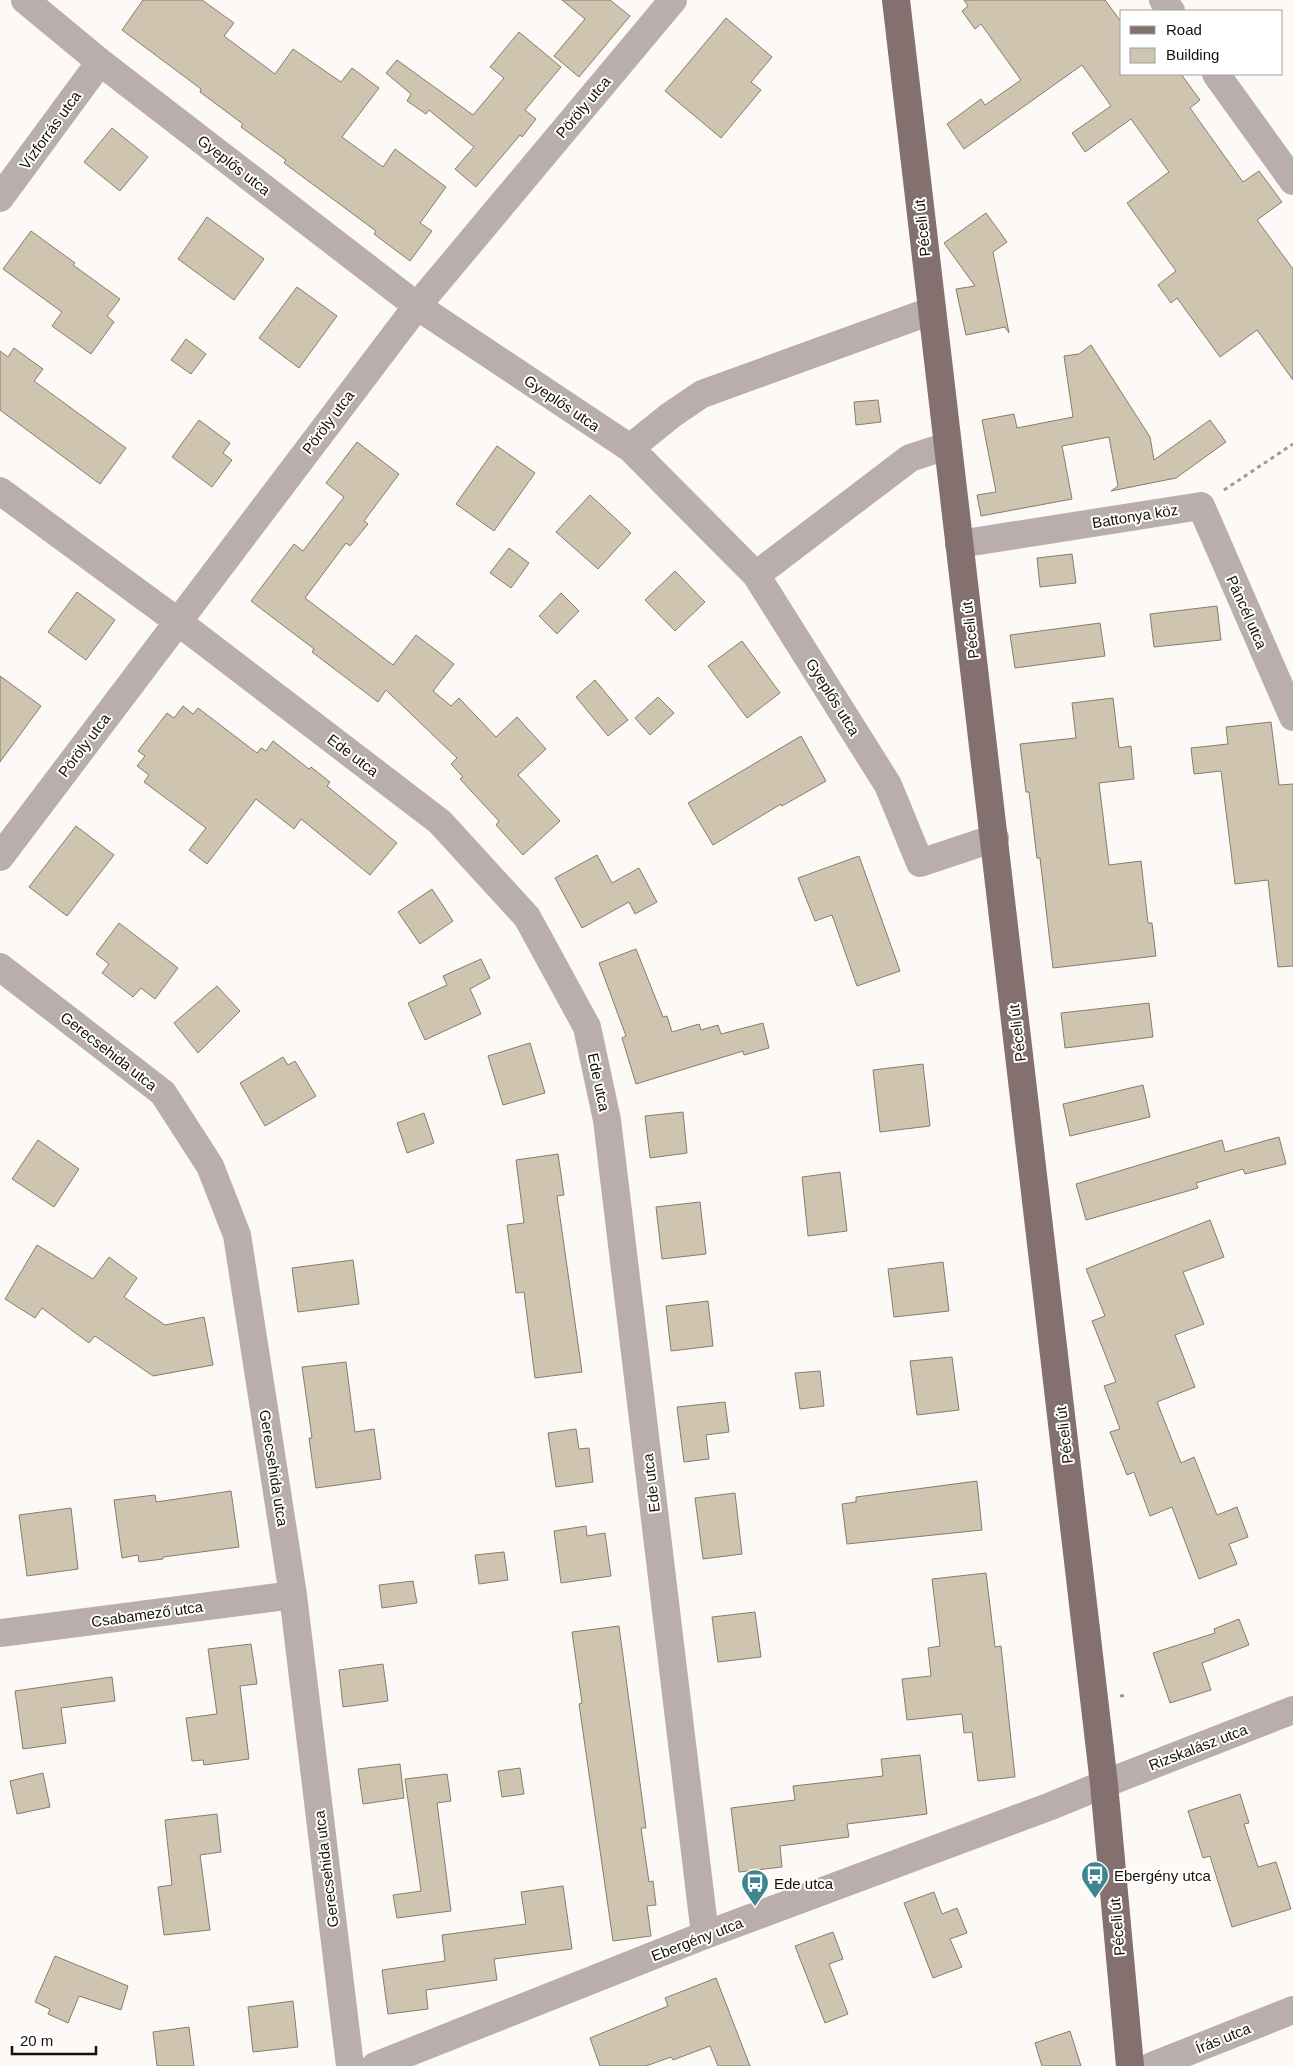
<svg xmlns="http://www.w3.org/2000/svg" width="1293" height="2066" font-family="Arial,sans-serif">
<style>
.building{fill:#cec4af;stroke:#867d6a}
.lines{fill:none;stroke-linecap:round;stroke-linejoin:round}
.path{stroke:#9d9894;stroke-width:3;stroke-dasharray:4 4;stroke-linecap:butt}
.minor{stroke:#baaead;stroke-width:28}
.major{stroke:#84706e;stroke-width:28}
.labels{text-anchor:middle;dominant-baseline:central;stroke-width:4;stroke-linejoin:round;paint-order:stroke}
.street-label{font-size:15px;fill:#160f0a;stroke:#fff}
.poi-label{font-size:15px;fill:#160f0a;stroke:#fff;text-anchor:start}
</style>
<rect width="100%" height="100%" fill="#fdf9f6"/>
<!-- building -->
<path class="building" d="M 143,0 L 202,0 L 234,23 L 224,36 L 275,74 L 293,49 L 341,82 L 352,68 L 379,88 L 342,137 L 383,167 L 395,149 L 446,187 L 420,223 L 432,231 L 410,261 L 374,234 L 376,231 L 284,163 L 286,160 L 241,127 L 243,124 L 200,92 L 201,89 L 122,30 Z
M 562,0 L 610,0 L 630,16 L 579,77 L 554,56 L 585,19 Z
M 964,0 L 1105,0 L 1122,23 L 1122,74 L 1181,74 L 1200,100 L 1190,108 L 1243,182 L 1259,171 L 1282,202 L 1257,220 L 1293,269 L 1293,380 L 1257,330 L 1220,357 L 1177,298 L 1171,303 L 1158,285 L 1176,271 L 1127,203 L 1169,172 L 1131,119 L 1085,152 L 1072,133 L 1111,106 L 1082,65 L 964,149 L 947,124 L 981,99 L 985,105 L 1021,80 L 981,24 L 975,29 L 962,11 L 968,6 Z
M 726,18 L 772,57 L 751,82 L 761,90 L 721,138 L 665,91 Z
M 519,32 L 561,67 L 525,110 L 536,119 L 522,137 L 520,135 L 476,187 L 455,169 L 474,147 L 429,110 L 426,114 L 407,101 L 411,94 L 386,73 L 397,60 L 473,115 L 504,78 L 490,67 Z
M 112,128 L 148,157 L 120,191 L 84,162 Z
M 986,213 L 1007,242 L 993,252 L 1009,333 L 1005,327 L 966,335 L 956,289 L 975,286 L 944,243 Z
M 207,217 L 264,259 L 234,300 L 178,259 Z
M 31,231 L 75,263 L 73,265 L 120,299 L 107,316 L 114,322 L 91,354 L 52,326 L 62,312 L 3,269 Z
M 297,287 L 337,316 L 299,368 L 259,338 Z
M 186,339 L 206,354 L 191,374 L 171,360 Z
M 1091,345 L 1150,437 L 1154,460 L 1210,420 L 1226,442 L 1176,478 L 1111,491 L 1118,486 L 1109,437 L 1062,446 L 1072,499 L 981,516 L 977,495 L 996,492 L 982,420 L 1014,414 L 1017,428 L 1073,417 L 1064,356 L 1079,354 Z
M 14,348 L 43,369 L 34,381 L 126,448 L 100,484 L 0,410 L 0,351 L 8,357 Z
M 878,400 L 881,422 L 856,425 L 854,402 Z
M 199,420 L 230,443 L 223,453 L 232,460 L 212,487 L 172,457 Z
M 357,442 L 399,474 L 364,521 L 368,524 L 350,546 L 346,543 L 305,598 L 393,665 L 416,635 L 454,664 L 433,691 L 451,706 L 459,698 L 496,737 L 517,717 L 546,749 L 518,775 L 560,821 L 523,855 L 496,825 L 499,821 L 460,779 L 463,777 L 451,764 L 457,758 L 386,690 L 378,702 L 312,652 L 314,649 L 251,601 L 294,544 L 303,551 L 344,497 L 326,483 Z
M 497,446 L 535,473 L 494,531 L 456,504 Z
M 590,495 L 631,533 L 598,569 L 556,532 Z
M 509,548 L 529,563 L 511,588 L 490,573 Z
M 1072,554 L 1076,583 L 1040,587 L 1037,558 Z
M 675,571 L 705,602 L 675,631 L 645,600 Z
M 77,592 L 115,620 L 86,660 L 48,632 Z
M 561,593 L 579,611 L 557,634 L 539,616 Z
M 1217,606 L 1221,640 L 1154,647 L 1150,614 Z
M 1100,623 L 1105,656 L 1015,668 L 1010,635 Z
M 742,641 L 780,693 L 747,718 L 708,666 Z
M 0,676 L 41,706 L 0,762 Z
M 595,680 L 628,720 L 608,736 L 576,697 Z
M 658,697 L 674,713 L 650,735 L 635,718 Z
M 1113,698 L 1119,748 L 1131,746 L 1134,779 L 1099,783 L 1109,865 L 1141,861 L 1148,923 L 1152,923 L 1156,956 L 1053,968 L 1040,858 L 1037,858 L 1029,792 L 1026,792 L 1020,744 L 1076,738 L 1072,703 Z
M 183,706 L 193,714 L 198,708 L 257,753 L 261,748 L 266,751 L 273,741 L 309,769 L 311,767 L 330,782 L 327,786 L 397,843 L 370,875 L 301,819 L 294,829 L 256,799 L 207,864 L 189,850 L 206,828 L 144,782 L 149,775 L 137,766 L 145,756 L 138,751 L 167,713 L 174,718 Z
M 1271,722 L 1279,785 L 1293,784 L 1293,966 L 1278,967 L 1268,880 L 1235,884 L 1221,771 L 1194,774 L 1191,748 L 1228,744 L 1226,727 Z
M 801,736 L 826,781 L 782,806 L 781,804 L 713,845 L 688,803 Z
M 76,826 L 114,855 L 67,916 L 29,887 Z
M 597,855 L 612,883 L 639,868 L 657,902 L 635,914 L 629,902 L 582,928 L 555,878 Z
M 859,856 L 900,971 L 857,986 L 832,915 L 815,921 L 798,878 Z
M 432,889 L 453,921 L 420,944 L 398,912 Z
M 119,923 L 178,968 L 155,999 L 141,988 L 133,997 L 102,973 L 109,964 L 96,954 Z
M 636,949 L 663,1017 L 667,1016 L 672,1032 L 699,1024 L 701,1030 L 718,1025 L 721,1034 L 763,1023 L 769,1048 L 744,1055 L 743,1051 L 636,1084 L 622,1038 L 626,1036 L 599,963 Z
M 481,959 L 490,978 L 470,989 L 481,1014 L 425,1040 L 408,1003 L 447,985 L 443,976 Z
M 217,986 L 240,1011 L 198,1053 L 174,1023 Z
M 1149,1003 L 1153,1037 L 1065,1048 L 1061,1013 Z
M 530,1043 L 545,1093 L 503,1105 L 488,1056 Z
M 283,1057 L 288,1065 L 295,1061 L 316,1096 L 265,1126 L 240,1083 Z
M 923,1064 L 930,1126 L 880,1132 L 873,1070 Z
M 1143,1085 L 1150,1117 L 1070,1136 L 1063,1104 Z
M 683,1112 L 687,1153 L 650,1158 L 645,1116 Z
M 424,1113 L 434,1143 L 407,1153 L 397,1123 Z
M 1279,1137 L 1286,1164 L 1245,1174 L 1243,1169 L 1196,1183 L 1198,1188 L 1086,1220 L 1076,1184 L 1222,1140 L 1225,1152 Z
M 38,1140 L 79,1169 L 54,1207 L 12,1179 Z
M 558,1154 L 564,1195 L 557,1196 L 582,1372 L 535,1378 L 524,1292 L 516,1293 L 507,1225 L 524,1223 L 516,1160 Z
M 840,1172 L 847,1231 L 808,1236 L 802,1177 Z
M 700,1202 L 706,1254 L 662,1259 L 656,1207 Z
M 1210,1220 L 1224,1257 L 1183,1272 L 1204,1324 L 1175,1335 L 1195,1387 L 1157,1402 L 1181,1463 L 1194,1457 L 1217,1515 L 1237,1507 L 1248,1537 L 1229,1544 L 1237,1564 L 1199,1579 L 1172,1507 L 1150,1516 L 1134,1472 L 1127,1475 L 1110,1432 L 1120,1429 L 1104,1386 L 1116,1382 L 1092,1321 L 1105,1316 L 1086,1269 Z
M 37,1245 L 93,1279 L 109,1257 L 137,1278 L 124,1297 L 165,1325 L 204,1317 L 213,1365 L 153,1376 L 95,1336 L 89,1343 L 42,1308 L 35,1318 L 5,1299 Z
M 353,1260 L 359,1304 L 298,1312 L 292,1268 Z
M 943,1262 L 949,1311 L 894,1317 L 888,1269 Z
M 708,1301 L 713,1346 L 671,1351 L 666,1306 Z
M 952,1357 L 959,1410 L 917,1415 L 910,1361 Z
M 346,1362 L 355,1432 L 374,1429 L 381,1479 L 316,1488 L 309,1438 L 312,1438 L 302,1367 Z
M 820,1371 L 824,1406 L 800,1409 L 795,1373 Z
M 725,1402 L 729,1432 L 706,1435 L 709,1459 L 684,1462 L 677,1407 Z
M 576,1429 L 579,1449 L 589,1448 L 593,1482 L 556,1487 L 548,1433 Z
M 977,1481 L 982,1530 L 847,1544 L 842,1504 L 856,1502 L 856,1497 Z
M 231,1491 L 239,1547 L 163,1557 L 163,1559 L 139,1562 L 138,1555 L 122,1558 L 114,1500 L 155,1495 L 156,1502 Z
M 735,1493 L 742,1554 L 703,1559 L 695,1498 Z
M 71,1508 L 78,1569 L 27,1576 L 19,1515 Z
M 586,1526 L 587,1536 L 605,1533 L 611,1576 L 561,1583 L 554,1531 Z
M 504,1552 L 508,1580 L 479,1584 L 475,1555 Z
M 986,1573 L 995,1647 L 1001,1646 L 1015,1777 L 978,1781 L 972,1732 L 964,1733 L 962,1714 L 907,1720 L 902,1679 L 931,1676 L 928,1648 L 940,1646 L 932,1579 Z
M 413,1581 L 417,1603 L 382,1608 L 379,1585 Z
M 755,1612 L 761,1657 L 718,1662 L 712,1617 Z
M 1239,1619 L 1249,1645 L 1202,1663 L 1211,1690 L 1170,1703 L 1153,1653 L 1215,1633 L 1214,1629 Z
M 619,1626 L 646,1828 L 641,1828 L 649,1882 L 653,1881 L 656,1905 L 647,1906 L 651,1936 L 613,1941 L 579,1704 L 582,1703 L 572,1632 Z
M 251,1644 L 257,1684 L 240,1686 L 249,1759 L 204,1765 L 203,1760 L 192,1761 L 186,1718 L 217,1714 L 208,1649 Z
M 383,1664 L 388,1701 L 343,1707 L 339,1670 Z
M 112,1677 L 115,1701 L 61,1708 L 66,1743 L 23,1749 L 15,1691 Z
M 920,1755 L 927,1814 L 847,1824 L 849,1837 L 780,1846 L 782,1867 L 739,1872 L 731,1808 L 795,1800 L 793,1786 L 883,1776 L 881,1759 Z
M 400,1764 L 404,1798 L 363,1804 L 358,1769 Z
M 520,1768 L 524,1794 L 502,1797 L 498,1771 Z
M 43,1773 L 50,1807 L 17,1814 L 10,1781 Z
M 447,1774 L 451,1801 L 437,1803 L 451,1911 L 397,1918 L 393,1895 L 421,1891 L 405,1779 Z
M 1240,1794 L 1249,1823 L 1244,1824 L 1258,1867 L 1276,1862 L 1291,1909 L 1232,1927 L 1210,1856 L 1203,1858 L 1188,1811 Z
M 217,1814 L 221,1852 L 200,1855 L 210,1930 L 164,1935 L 158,1887 L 172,1885 L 165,1820 Z
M 563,1886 L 572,1949 L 494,1959 L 497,1980 L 426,1990 L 428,2009 L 388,2014 L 382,1970 L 445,1961 L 442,1935 L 526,1924 L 521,1892 Z
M 934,1892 L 942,1914 L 957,1908 L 967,1933 L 950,1939 L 962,1967 L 933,1978 L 904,1903 Z
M 833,1932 L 843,1959 L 829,1964 L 848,2014 L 825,2023 L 795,1946 Z
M 55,1956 L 128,1986 L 121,2010 L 79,1996 L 68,2023 L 48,2014 L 50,2009 L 35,2002 Z
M 716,1978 L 750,2066 L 718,2066 L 710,2046 L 673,2060 L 671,2057 L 646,2066 L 600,2066 L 590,2038 L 668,2006 L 665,1998 Z
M 293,2001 L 298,2047 L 253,2052 L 248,2007 Z
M 189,2027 L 194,2066 L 157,2066 L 153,2032 Z
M 1070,2031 L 1081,2066 L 1042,2066 L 1035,2043 Z"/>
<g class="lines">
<!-- path -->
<path class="path" d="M 1224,490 L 1293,444
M 1120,1696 L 1128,1695"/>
<!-- minor -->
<path class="minor" d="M 25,0 L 100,62 L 417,306 L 630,448 L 756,575 L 888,785 L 920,863 L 995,838
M 1163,0 L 1171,11
M 1216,74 L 1293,181
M 0,198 L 100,62
M 630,448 L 671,415 L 702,394 L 931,311
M 0,491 L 177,621 L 440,822 L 527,917 L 587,1027 L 607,1120 L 705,1935
M 959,544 L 1201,506 L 1293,717
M 756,575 L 910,458 L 947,446
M 0,857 L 417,306 L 673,0
M 0,967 L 163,1093 L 210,1166 L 237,1235 L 293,1595 L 350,2066
M 0,1633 L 293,1595
M 375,2066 L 705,1935 L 1051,1806 L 1104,1784 L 1293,1710
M 1152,2066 L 1293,2010"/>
<!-- major -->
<path class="major" d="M 896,0 L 1104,1784 L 1130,2066"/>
</g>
<!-- icons -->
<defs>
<g id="bus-pin" transform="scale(1.4375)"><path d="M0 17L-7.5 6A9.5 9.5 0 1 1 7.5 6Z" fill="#3e858f" stroke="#fff"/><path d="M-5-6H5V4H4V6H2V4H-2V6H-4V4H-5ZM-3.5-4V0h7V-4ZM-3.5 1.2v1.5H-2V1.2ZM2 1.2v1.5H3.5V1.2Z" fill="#fff"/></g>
</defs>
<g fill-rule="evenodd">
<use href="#bus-pin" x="1095" y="1875"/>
<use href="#bus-pin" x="755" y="1883"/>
</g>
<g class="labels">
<!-- street labels -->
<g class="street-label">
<text transform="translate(583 107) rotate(-50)">Pöröly utca</text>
<text transform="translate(50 130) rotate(-54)">Vízforrás utca</text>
<text transform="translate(234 165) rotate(38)">Gyeplős utca</text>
<text transform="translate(922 228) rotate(-96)">Péceli út</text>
<text transform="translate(562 403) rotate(34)">Gyeplős utca</text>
<text transform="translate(328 422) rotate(-53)">Pöröly utca</text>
<text transform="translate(1135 516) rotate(-9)">Battonya köz</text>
<text transform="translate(1247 612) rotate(66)">Páncél utca</text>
<text transform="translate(970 630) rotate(-97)">Péceli út</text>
<text transform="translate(833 697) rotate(58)">Gyeplős utca</text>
<text transform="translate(84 745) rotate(-53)">Pöröly utca</text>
<text transform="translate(353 755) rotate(37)">Ede utca</text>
<text transform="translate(1017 1033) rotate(-97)">Péceli út</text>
<text transform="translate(109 1051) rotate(38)">Gerecsehida utca</text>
<text transform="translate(599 1082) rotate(78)">Ede utca</text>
<text transform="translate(1064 1435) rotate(-97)">Péceli út</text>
<text transform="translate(274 1468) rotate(81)">Gerecsehida utca</text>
<text transform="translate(651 1483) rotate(-97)">Ede utca</text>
<text transform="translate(147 1614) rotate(-8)">Csabamező utca</text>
<text transform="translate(1198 1747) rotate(-21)">Rizskalász utca</text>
<text transform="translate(326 1869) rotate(-97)">Gerecsehida utca</text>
<text transform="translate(1117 1927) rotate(-95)">Péceli út</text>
<text transform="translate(697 1939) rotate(-21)">Ebergény utca</text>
<text transform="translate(1223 2038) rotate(-22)">Írás utca</text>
</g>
<!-- poi labels -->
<g class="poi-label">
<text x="1114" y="1875">Ebergény utca</text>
<text x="774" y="1883">Ede utca</text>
</g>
</g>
<!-- legend -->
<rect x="1120" y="10" width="162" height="65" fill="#ffffff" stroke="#a29f9d"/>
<rect x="1130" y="26" width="25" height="8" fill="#84706e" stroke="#a29f9d"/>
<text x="1166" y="35" font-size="15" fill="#160f0a">Road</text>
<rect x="1130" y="48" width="25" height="15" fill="#cec4af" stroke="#a29f9d"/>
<text x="1166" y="60" font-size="15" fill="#160f0a">Building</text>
<!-- scale -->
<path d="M12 2046v8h84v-8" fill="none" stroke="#160f0a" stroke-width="2.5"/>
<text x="20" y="2046" font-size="15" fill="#160f0a" stroke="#ffffff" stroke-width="4" paint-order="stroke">20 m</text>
</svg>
